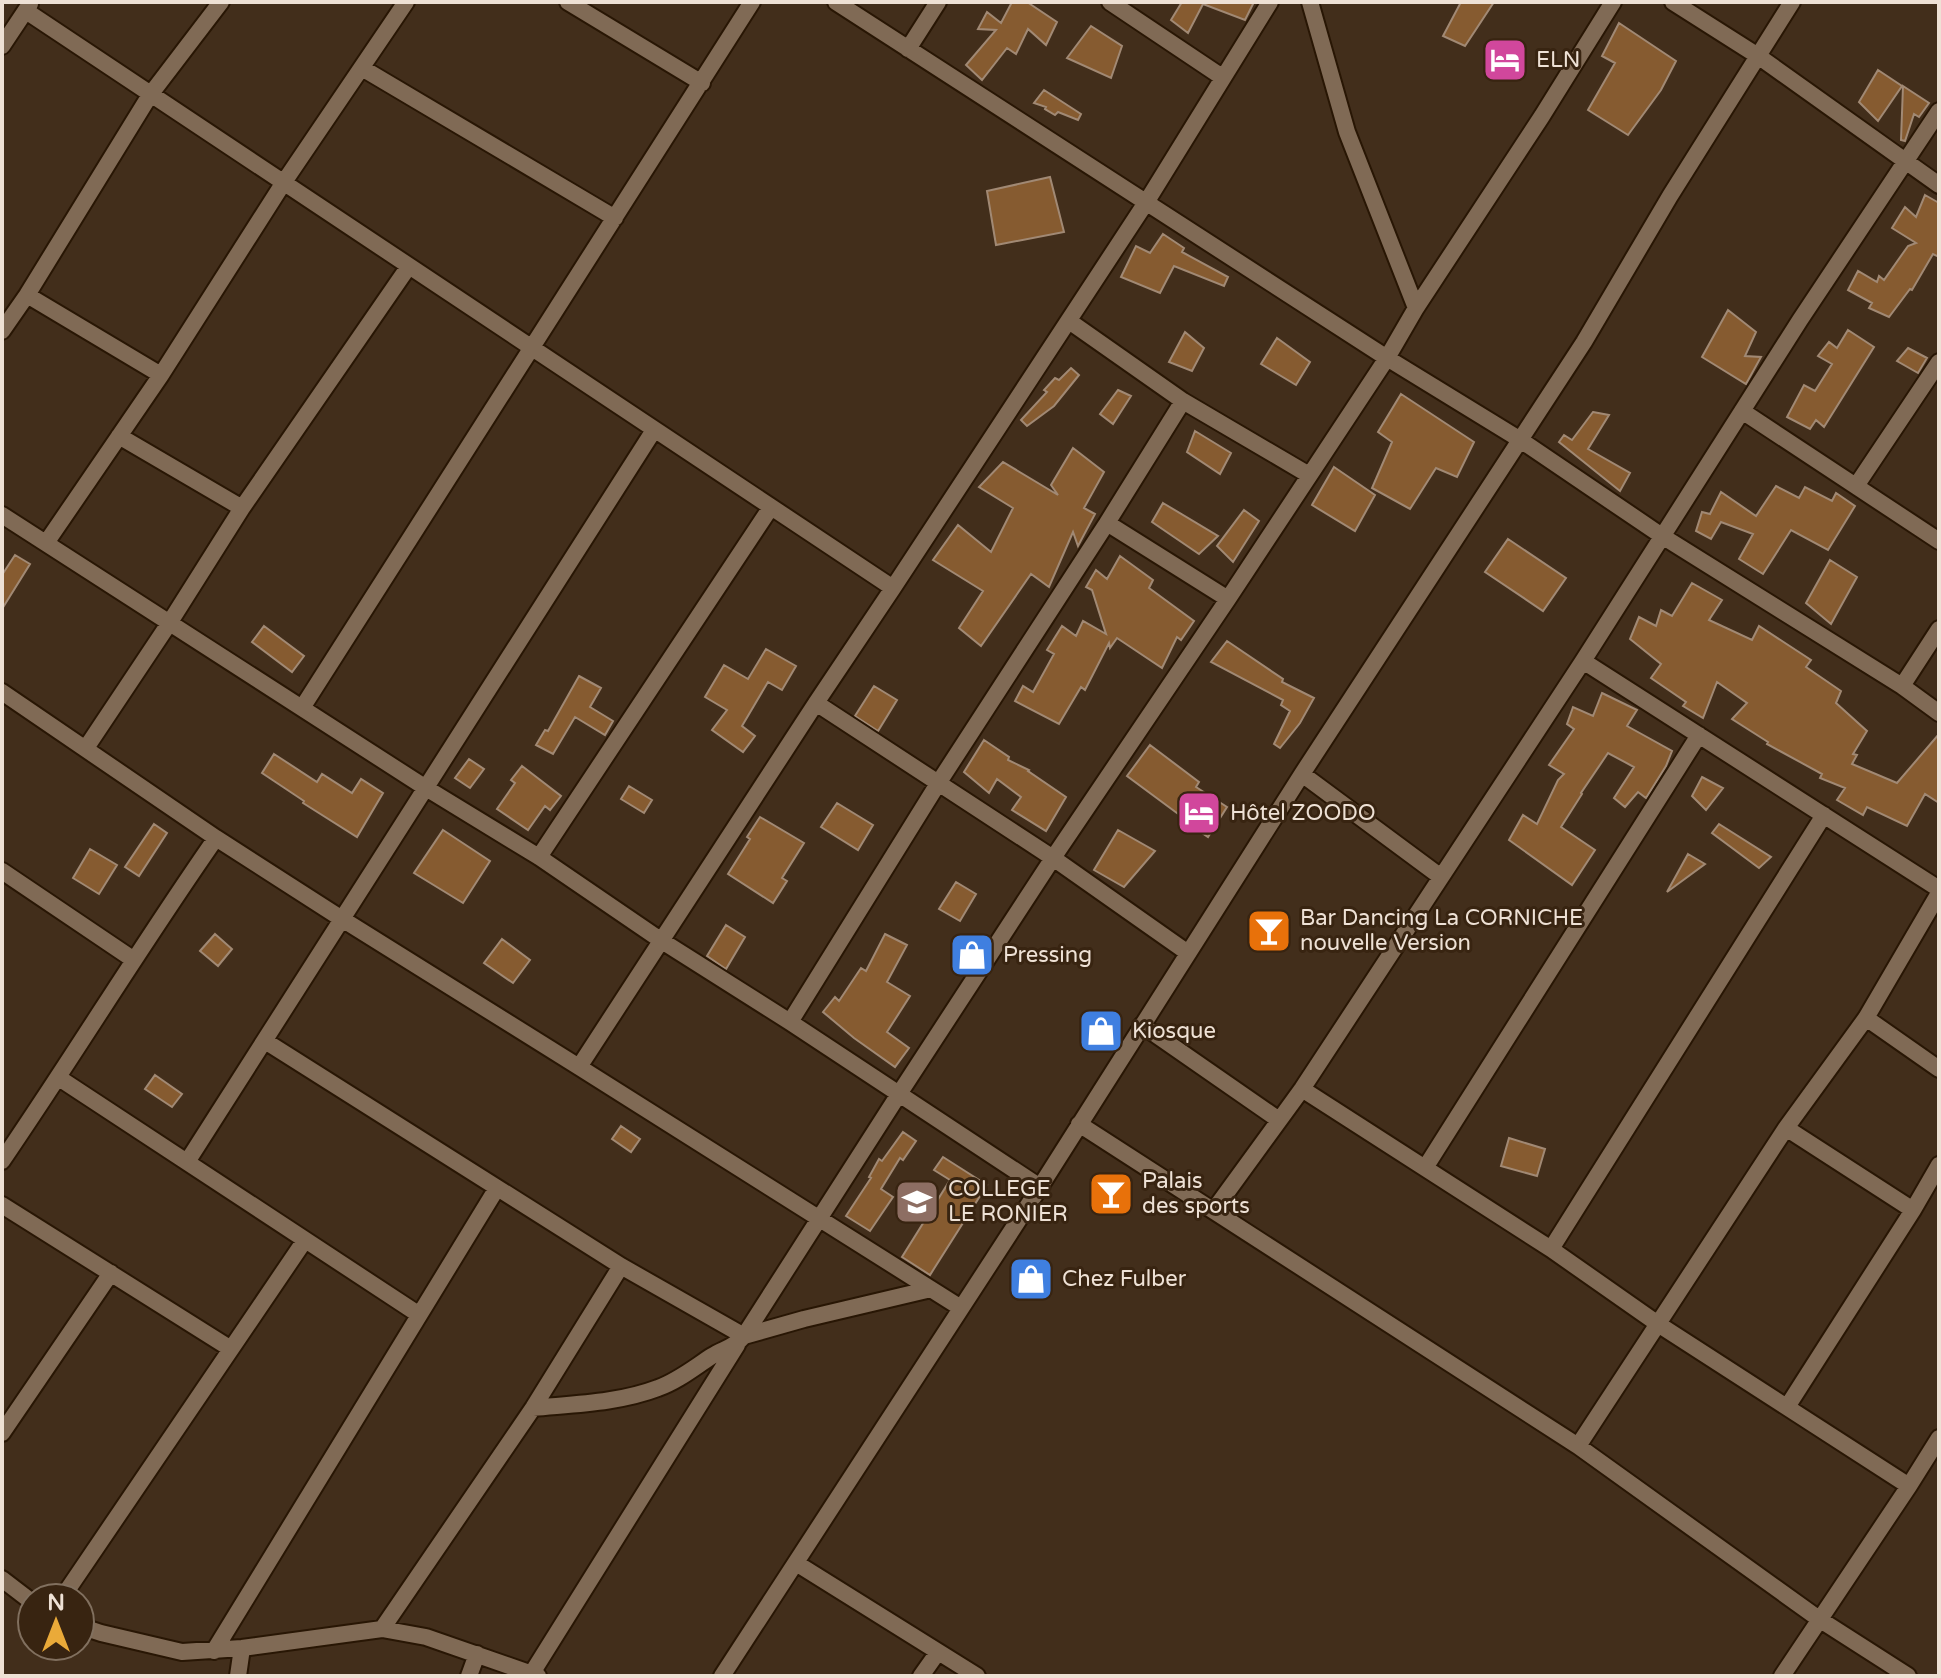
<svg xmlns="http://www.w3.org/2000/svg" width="1941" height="1678" font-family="'Varela Round',sans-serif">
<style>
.building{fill:#865b30;stroke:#a18974;stroke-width:2}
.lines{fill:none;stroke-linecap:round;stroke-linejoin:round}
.minor-casing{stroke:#281604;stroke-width:20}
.minor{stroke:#806a55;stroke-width:16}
.labels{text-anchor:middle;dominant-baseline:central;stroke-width:6;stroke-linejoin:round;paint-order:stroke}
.poi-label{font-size:22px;fill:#eee1d5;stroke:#382411;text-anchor:start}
</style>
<rect width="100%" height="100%" fill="#422e1b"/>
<!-- building -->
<path class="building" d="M 1012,2 L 1027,2 L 1057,22 L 1046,45 L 1028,29 L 1016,54 L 1007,48 L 982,80 L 966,65 L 996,30 L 978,29 L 987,12 L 1001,23 Z
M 1182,2 L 1254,2 L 1245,20 L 1203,4 L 1188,33 L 1171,20 Z
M 1461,2 L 1494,2 L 1465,46 L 1443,36 Z
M 1619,23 L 1676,61 L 1661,90 L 1628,135 L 1588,110 L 1615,63 L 1602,56 Z
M 1091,26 L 1122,46 L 1111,78 L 1067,58 Z
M 1878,70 L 1902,86 L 1878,121 L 1859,102 Z
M 1903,86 L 1929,103 L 1919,117 L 1914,114 L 1905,141 L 1901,140 Z
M 1044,90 L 1081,114 L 1078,120 L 1058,112 L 1055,115 L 1045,109 L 1046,107 L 1034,103 Z
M 1050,177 L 1064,232 L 996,245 L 987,191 Z
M 1925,195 L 1939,203 L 1939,257 L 1933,254 L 1912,290 L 1910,289 L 1889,317 L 1869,308 L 1872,303 L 1848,290 L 1858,271 L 1877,282 L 1879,276 L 1884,280 L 1908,246 L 1916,243 L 1892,228 L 1905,207 L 1916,217 Z
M 1163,234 L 1184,248 L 1182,252 L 1228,277 L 1224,286 L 1174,266 L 1160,293 L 1121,277 L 1136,246 L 1150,253 Z
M 1728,310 L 1756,332 L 1745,356 L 1761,357 L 1746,384 L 1702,357 Z
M 1848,330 L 1874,347 L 1824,427 L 1816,420 L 1810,429 L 1787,417 L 1804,385 L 1815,391 L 1832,364 L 1818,356 L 1829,342 L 1837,348 Z
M 1185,332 L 1204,348 L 1192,371 L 1169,362 Z
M 1277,338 L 1310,362 L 1296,385 L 1261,364 Z
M 1908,348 L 1927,358 L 1918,373 L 1897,361 Z
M 1071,368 L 1079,375 L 1054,406 L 1027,426 L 1021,420 L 1047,392 L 1044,390 L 1055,378 L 1059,380 Z
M 1118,390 L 1131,396 L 1113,424 L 1100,414 Z
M 1401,394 L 1474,442 L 1457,477 L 1436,468 L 1410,509 L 1372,488 L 1392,442 L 1378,432 Z
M 1593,412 L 1609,415 L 1588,449 L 1630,473 L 1620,491 L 1559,442 L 1564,435 L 1572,440 Z
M 1195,431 L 1231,453 L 1220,474 L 1187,452 Z
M 1073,448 L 1104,472 L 1084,508 L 1095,514 L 1078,546 L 1073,532 L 1049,587 L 1031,574 L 981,646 L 959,628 L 983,591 L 933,560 L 958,525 L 991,552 L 1013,508 L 979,487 L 1003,462 L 1058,495 L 1051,485 Z
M 1334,467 L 1375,495 L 1355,531 L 1312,505 Z
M 1776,486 L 1799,498 L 1805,487 L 1832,501 L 1836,493 L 1855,506 L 1828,550 L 1791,530 L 1763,574 L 1739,559 L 1753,534 L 1721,522 L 1711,539 L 1696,531 L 1702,512 L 1710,514 L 1721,492 L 1756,516 Z
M 1163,503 L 1218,536 L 1199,554 L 1152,522 Z
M 1244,510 L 1259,521 L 1233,562 L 1217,546 Z
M 1508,539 L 1566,578 L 1543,611 L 1485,572 Z
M 15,555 L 30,564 L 2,609 L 2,575 Z
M 1120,556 L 1153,580 L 1149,588 L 1194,621 L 1181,640 L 1177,637 L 1162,668 L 1117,638 L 1110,648 L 1109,643 L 1085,690 L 1081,687 L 1059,724 L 1015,701 L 1023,686 L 1033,692 L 1054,654 L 1047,650 L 1062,626 L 1076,636 L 1083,621 L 1106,634 L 1092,590 L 1086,587 L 1096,570 L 1107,579 Z
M 1830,560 L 1857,577 L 1831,624 L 1806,603 Z
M 1692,583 L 1722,600 L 1709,620 L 1752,640 L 1759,626 L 1811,660 L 1806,667 L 1841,691 L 1836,703 L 1867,731 L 1853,754 L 1857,755 L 1852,764 L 1897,783 L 1939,734 L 1939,803 L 1925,794 L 1907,826 L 1867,807 L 1863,815 L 1837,800 L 1845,788 L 1820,778 L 1822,774 L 1767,744 L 1768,742 L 1732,719 L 1747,703 L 1717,682 L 1703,718 L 1683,706 L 1686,702 L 1651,678 L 1661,664 L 1630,639 L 1639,617 L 1656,626 L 1661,610 L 1672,616 Z
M 264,626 L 304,656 L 292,672 L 252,642 Z
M 1227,641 L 1283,679 L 1282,682 L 1314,698 L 1300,723 L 1280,748 L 1274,744 L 1290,711 L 1281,705 L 1283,700 L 1211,662 Z
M 766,649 L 796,666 L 782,690 L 768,682 L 742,726 L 755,736 L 743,752 L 712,730 L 727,710 L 705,697 L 724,665 L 748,679 Z
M 579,676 L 601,688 L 590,707 L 613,721 L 605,735 L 575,717 L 553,754 L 536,745 L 545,730 L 548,731 Z
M 874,686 L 897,700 L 878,731 L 855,716 Z
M 1602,693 L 1637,710 L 1627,726 L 1672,751 L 1666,766 L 1646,798 L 1638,792 L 1625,807 L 1614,798 L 1634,767 L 1608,753 L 1581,793 L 1582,794 L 1561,827 L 1595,850 L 1572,885 L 1509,840 L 1523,815 L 1537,824 L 1558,780 L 1564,774 L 1549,765 L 1574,729 L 1567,724 L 1573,707 L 1593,716 Z
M 984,740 L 1009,757 L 1008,760 L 1029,770 L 1028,771 L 1066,797 L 1046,831 L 1012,810 L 1021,797 L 997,779 L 989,793 L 964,772 Z
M 1150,745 L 1199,782 L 1196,787 L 1227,807 L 1208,837 L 1183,820 L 1185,819 L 1127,776 Z
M 274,754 L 317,782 L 322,774 L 352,793 L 361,779 L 383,793 L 357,837 L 303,803 L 304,801 L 262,773 Z
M 469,759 L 484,769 L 470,788 L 455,778 Z
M 522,766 L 561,796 L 550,810 L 545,806 L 528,830 L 497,809 L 515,783 L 511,780 Z
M 1702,777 L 1723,788 L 1706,810 L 1692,796 Z
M 629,786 L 652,800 L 644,813 L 621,799 Z
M 837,803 L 873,825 L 858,850 L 821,827 Z
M 760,817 L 804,843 L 782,878 L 787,881 L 773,903 L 728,874 L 750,839 L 747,837 Z
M 154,824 L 167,833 L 139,876 L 125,867 Z
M 1719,824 L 1771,857 L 1759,868 L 1712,833 Z
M 443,830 L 490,861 L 463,903 L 414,873 Z
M 1118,830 L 1155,851 L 1124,887 L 1094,870 Z
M 90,849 L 117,865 L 99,894 L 73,878 Z
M 1688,854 L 1705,864 L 1667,892 Z
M 956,882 L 976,894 L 960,921 L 939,909 Z
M 726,925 L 745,937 L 726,969 L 707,956 Z
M 215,934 L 232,949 L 218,966 L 200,951 Z
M 885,934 L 907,945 L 887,982 L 910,996 L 887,1032 L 909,1048 L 895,1067 L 854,1038 L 823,1012 L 835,997 L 839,1001 L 861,968 L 866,971 Z
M 502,939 L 530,960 L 513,983 L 484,963 Z
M 155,1075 L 182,1094 L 172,1107 L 145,1089 Z
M 621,1126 L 640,1139 L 631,1152 L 612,1139 Z
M 903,1132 L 916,1141 L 903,1160 L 900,1158 L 881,1189 L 893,1197 L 870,1231 L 846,1216 L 871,1178 L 869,1177 L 879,1159 L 882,1161 Z
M 1509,1138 L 1545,1149 L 1537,1176 L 1501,1166 Z
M 943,1157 L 987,1185 L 930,1275 L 902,1257 L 950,1180 L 934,1170 Z"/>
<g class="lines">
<!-- minor casing -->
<g class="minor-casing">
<path id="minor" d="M 568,2 L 702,83
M 836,2 L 1387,358 L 1519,439 L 1662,536 L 1902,686 L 1939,713
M 1110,2 L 1222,77
M 1310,2 L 1347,132 L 1416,308
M 1673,2 L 1758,56 L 1939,185
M 26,11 L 893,588
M 2,46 L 30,4
M 908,49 L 938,2
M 362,68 L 615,218
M 27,295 L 161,375
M 1069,321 L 1183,401 L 1309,475
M 2,331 L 27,295 L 150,95 L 221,2
M 1742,411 L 1939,541
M 119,436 L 242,508
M 1856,486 L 1939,362
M 2,515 L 426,788 L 539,857 L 662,941 L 790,1022 L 1040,1187
M 1107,523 L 1228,599
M 46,543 L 161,375 L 284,182 L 406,2
M 1583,661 L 1939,889
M 1902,686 L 1939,629
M 2,692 L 216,838 L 342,919 L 579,1067 L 961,1308
M 816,703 L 1053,858 L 1188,953
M 302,708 L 752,2
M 86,748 L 170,622 L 242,508 L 409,266
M 1302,774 L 1441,877
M 539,857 L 771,507
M 2,871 L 134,960
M 1866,1018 L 1939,1069
M 790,1022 L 939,782 L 1107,523 L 1183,401
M 1142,1025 L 1279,1120
M 265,1041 L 621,1266 L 744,1336 L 899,1094 L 1053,858 L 1228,599 L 1387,358 L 1416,308 L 1542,116 L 1613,2
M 579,1067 L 816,703 L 893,588 L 1147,201 L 1270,2
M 59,1078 L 418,1314
M 1302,1089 L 1551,1249 L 1658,1324 L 1909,1486
M 1079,1124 L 1578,1446 L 1819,1619 L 1908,1676
M 1786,1128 L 1913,1210
M 2,1161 C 75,1054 142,944 216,838
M 187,1162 L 654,430
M 1425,1168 L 1699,735
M 2,1205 L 231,1349
M 1214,1210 L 1302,1089 L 1583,661 L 1800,320 L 1939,111
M 1551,1249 L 1824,815
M 1787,1407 L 1913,1210 L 1939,1165
M 533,1408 C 574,1404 619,1403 658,1388 C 678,1381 695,1367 712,1356 C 723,1349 735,1347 744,1336 L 804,1319 L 931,1289
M 2,1433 L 111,1273
M 1578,1446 L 1786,1128 L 1866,1018 L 1939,893
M 796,1563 L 977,1676
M 2,1579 L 32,1602
M 62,1598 L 305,1240
M 80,1626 L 101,1633 L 182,1652 L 242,1648 L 382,1629 L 533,1408 L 621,1266
M 382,1629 L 426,1637 L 538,1676
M 214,1651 L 497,1188
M 532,1673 L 737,1345
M 238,1676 L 242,1648
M 469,1676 L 477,1654
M 722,1676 L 1040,1187 L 1302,774 L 1584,342 L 1670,196 L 1792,2
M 921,1676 L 938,1652
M 1782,1676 L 1909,1486 L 1939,1438"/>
</g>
<!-- minor -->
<use href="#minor" class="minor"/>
</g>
<!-- icons -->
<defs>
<g id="hotel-square" transform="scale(2.3)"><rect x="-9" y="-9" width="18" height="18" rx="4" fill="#d1479c" stroke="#382411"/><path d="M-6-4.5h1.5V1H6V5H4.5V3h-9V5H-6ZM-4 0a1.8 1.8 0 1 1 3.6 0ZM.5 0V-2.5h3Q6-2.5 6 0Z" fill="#fff"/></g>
<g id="bar-square" transform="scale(2.3)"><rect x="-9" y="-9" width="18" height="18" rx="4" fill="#e8710a" stroke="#382411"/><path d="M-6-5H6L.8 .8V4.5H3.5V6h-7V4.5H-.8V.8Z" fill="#fff"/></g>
<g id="shop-square" transform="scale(2.3)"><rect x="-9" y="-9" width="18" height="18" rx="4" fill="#3f7fe0" stroke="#382411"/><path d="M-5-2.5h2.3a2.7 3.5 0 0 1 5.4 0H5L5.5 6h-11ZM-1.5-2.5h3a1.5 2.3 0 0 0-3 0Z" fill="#fff"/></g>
<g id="school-square" transform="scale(2.3)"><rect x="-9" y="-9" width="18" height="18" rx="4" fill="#8d6e63" stroke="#382411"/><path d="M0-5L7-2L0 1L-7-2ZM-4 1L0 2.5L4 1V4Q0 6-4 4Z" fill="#fff"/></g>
</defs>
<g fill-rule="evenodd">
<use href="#hotel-square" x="1505" y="60"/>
<use href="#hotel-square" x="1199" y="813"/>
<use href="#bar-square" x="1269" y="931"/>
<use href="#shop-square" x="972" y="955"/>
<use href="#shop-square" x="1101" y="1031"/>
<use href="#bar-square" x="1111" y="1194"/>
<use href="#school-square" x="917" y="1202"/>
<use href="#shop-square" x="1031" y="1279"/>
</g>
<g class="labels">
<!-- poi labels -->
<g class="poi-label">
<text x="1536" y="60">ELN</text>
<text x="1230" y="813">Hôtel ZOODO</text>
<text x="1300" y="918">Bar Dancing La CORNICHE<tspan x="1300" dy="25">nouvelle Version</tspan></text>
<text x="1003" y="955">Pressing</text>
<text x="1132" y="1031">Kiosque</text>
<text x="1142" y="1181">Palais<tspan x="1142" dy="25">des sports</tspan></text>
<text x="948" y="1189">COLLEGE<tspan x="948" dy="25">LE RONIER</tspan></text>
<text x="1062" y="1279">Chez Fulber</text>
</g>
</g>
<!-- border -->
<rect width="1941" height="1678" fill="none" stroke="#eee1d5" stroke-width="8"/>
<!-- north arrow -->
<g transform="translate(56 1622)"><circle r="38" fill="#382411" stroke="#81705f" stroke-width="2"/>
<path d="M0-6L14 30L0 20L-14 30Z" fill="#eaaa39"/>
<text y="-12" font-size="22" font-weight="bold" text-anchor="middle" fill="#eee1d5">N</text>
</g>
</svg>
